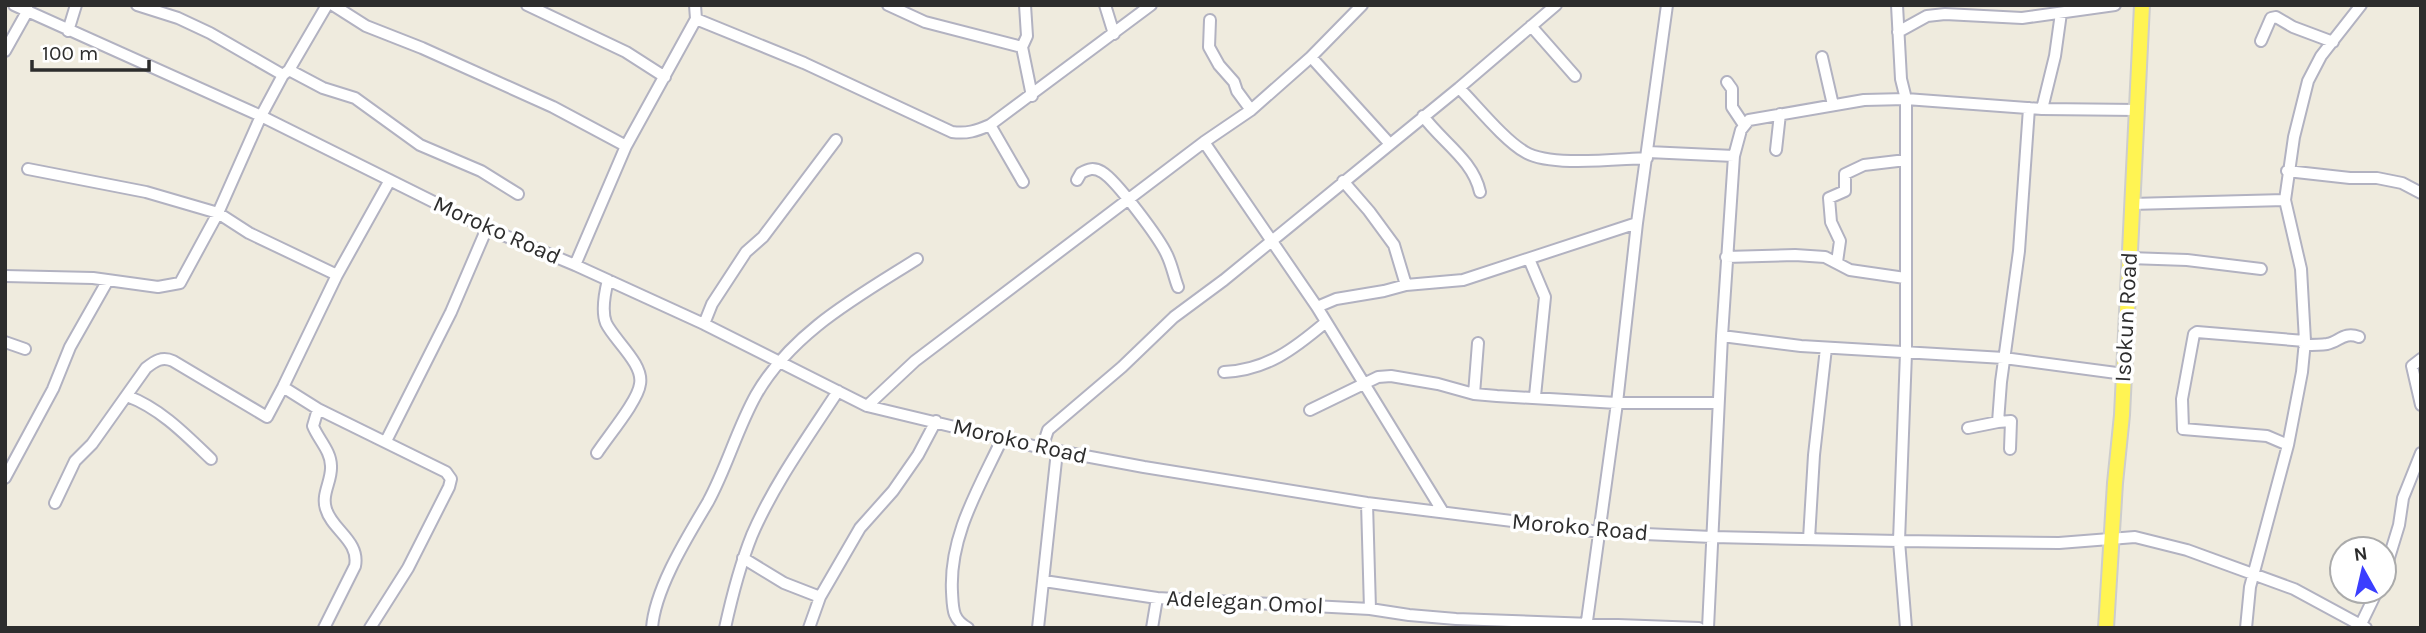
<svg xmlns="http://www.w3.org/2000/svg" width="2426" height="633" font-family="Karla,sans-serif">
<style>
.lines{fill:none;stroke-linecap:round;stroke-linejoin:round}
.minor-casing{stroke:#b2b2c1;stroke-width:14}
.major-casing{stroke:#cdcdcd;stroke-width:18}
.minor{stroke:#fff;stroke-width:10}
.major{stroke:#fff453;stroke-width:14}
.labels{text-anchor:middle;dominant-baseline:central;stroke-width:7;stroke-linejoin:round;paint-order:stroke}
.street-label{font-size:23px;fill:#2d2d2d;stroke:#fff}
</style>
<rect width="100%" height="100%" fill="#efebde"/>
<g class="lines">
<!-- minor casing -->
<g class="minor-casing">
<path id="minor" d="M 14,5 L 261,116 L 484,227 L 575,265 L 704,324 L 867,406 L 1042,448 L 1144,467 L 1367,503 L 1600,532 L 1712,537 L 1899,541 L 2059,543 L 2135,537 L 2187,550 L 2294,589 L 2366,628
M 137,5 L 178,18 L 210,33 L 283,75
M 333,5 L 366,26 L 422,48 L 553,107 L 626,146
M 527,5 L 626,52 L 665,77
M 888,5 L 925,22 L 1022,47
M 1025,5 L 1027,36 L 1022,47 L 1032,96
M 1105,5 L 1114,34
M 1897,5 L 1901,79 L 1906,99 L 1906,353 L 1899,541 L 1906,628
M 696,19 L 804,63 L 952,132 C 967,134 976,131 990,125 L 1151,5
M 1210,20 L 1209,47 L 1219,65 L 1234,82 L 1237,91 L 1251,110
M 1531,26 L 1575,76
M 68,31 L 76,5
M 1898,32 L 1927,16 L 1945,14 L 2022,18 L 2115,5
M 2261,41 L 2271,18 L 2276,17 L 2293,27 L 2333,42
M 5,51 L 28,10
M 1311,57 L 1389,143
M 1822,57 L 1833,105
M 289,70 L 323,88 L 355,98 L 420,145 L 481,171 L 518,194
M 1727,82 L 1732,89 L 1732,107 L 1744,125
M 1459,88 C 1477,106 1504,140 1525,152 C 1550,167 1616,159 1647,158
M 2042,109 L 2055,56 L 2061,13
M 1423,116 C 1442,142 1473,160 1480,192
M 990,125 L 1023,182
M 1204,142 L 1317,307 L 1443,512
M 1776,150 L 1780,114
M 1648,152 L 1734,156
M 28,169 L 146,192 L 218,213 L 249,233 L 337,275
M 2287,171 L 2350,178 L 2377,178 L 2402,183 L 2421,193
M 1077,180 L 1081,173 C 1088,169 1094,167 1102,172 C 1116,180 1160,239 1167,255 C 1172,265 1174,277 1178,287
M 1343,181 L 1369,211 L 1394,245 L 1406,285
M 2131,204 L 2285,200
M 1726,257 L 1795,255 L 1825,257 L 1850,270 L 1905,278
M 2129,258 L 2187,260 L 2261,269
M 1529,259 L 1545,297 L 1535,396
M 1837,262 L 1840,241 L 1831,222 L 1829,198 L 1845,191 L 1845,174 L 1864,165 L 1906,160
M 575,265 L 626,146 L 696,19 L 695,5
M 5,276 L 93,278 L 158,287 L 180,283 L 218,213 L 261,116 L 283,75 L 289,70 L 327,5
M 1317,307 L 1336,299 L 1384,291 L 1406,285 L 1463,280 L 1637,223
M 704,324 L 712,304 L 746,252 L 763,237 L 836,140
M 1722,336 L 1801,346 L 2004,358 L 2124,374
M 5,342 L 25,349
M 2304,345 C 2311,345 2320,345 2327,344 C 2339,342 2344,331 2359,337
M 2421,359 L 2412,366 L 2421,405
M 1224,372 C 1267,370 1294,349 1326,322
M 283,387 L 318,409 L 446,472 L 451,479 L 449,487 L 408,568 L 370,628
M 1474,394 L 1478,343
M 127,396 C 160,408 186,435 211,459
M 867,406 L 915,361 L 1204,142 L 1251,110 L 1311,57 L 1362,5
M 318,409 L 313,426 C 318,439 331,451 331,466 C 332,481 321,494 326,509 C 332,530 360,541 355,566 L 324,628
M 1310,410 L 1378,377 L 1391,376 L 1438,384 L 1474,394 L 1497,396 L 1617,403 L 1718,403
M 1998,422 L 2011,421 L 2010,449
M 1968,428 L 1998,422 L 2001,382 L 2019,251 L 2029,108
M 386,441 L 451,312 L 487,228
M 2288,445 L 2267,436 L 2183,429 L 2182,399 L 2194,334 L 2197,332 L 2305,341
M 1042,448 L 1048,430 L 1122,367 L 1174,317 L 1224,280 L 1459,88 L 1556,5
M 597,453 C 608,436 638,401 640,384 C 644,364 614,340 606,323 C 601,310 605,292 608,280
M 5,478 L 53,389 L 70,347 L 108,280
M 55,503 L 75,461 L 92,444 L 146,368 C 155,361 162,356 173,361 L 267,417 L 283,387 L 337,275 L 390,180
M 1367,503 L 1370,609
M 1809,539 L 1814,455 L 1826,348
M 743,558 L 784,583 L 820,597
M 2384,574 L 2399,525 L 2403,498 L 2421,453
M 1044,581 L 1157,598 L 1370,609 L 1409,615 L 1456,619 L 1699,628
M 2361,624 L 2377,591
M 652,628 C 655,588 688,536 708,502 C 727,467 737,429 756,395 C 792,332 857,297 917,259
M 725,628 C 732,596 740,565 752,535 C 774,484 808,437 838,391
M 809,628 L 820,597 L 860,528 L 893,491 L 918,455 L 936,421
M 968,628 C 952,619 953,609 952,592 C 949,536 979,488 1002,439
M 1038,628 L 1057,451
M 1152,628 L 1157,598
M 1586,628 L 1617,403 L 1637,223 L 1667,5
M 1708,628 L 1722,336 L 1734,156 L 1741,130 L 1749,120 L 1864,100 L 1906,99 L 2042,109 L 2138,110
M 2246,628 L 2250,587 L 2288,445 L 2302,372 L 2305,341 L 2301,269 L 2285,200 L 2294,137 L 2308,81 L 2321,56 L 2361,5"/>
</g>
<!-- major casing -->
<g class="major-casing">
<path id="major" d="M 2106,628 L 2115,483 L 2122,415 L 2142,5"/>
</g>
<!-- minor -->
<use href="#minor" class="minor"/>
<!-- major -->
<use href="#major" class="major"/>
</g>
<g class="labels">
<!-- street labels -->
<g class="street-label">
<text transform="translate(497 230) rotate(24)">Moroko Road</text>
<text transform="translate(2126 317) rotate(-87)">Isokun Road</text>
<text transform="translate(1020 441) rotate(13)">Moroko Road</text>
<text transform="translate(1580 527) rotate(5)">Moroko Road</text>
<text transform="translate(1245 602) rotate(3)">Adelegan Omol</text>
</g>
</g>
<!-- border -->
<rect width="2426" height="633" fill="none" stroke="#2d2d2d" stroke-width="14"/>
<!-- north arrow -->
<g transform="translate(2363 570) rotate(352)"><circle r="33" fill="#ffffff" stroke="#ababab" stroke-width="2"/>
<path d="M0-5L12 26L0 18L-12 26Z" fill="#3b3eff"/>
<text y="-10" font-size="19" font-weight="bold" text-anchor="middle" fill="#2d2d2d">N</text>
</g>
<!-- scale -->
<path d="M32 60v10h117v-10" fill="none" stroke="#2d2d2d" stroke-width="3.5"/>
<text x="42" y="60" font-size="21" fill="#2d2d2d" stroke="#ffffff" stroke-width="5" paint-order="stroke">100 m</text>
</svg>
